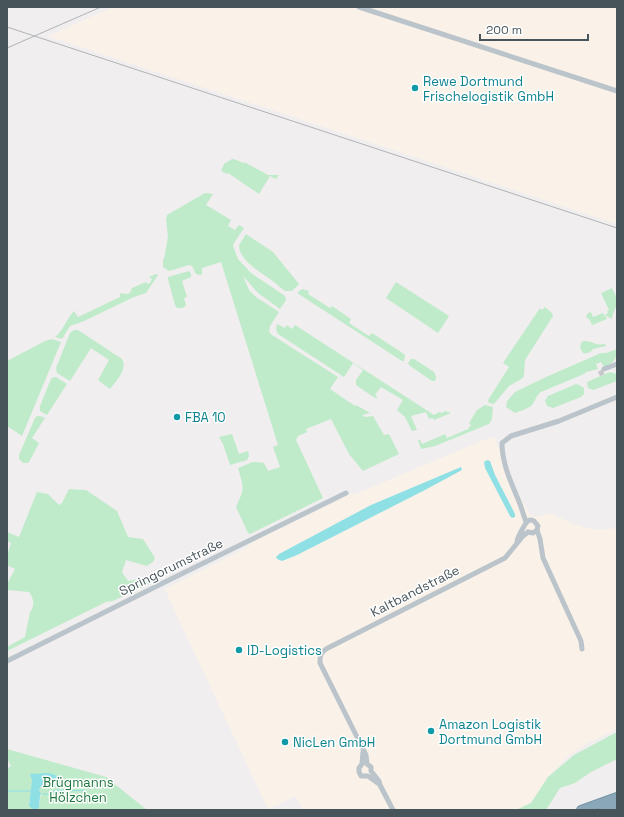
<svg xmlns="http://www.w3.org/2000/svg" width="624" height="817" font-family="'Space Grotesk',sans-serif">
<style>
.commercial{fill:#faf2e8}
.green{fill:#bfebca;fill-rule:evenodd}
.water{fill:#8fe0e5}
.lines{fill:none;stroke-linecap:round;stroke-linejoin:round}
.stream{stroke:#8fe0e5;stroke-width:1}
.minor-tunnel{stroke:#c6c8c9;stroke-width:5;stroke-dasharray:5 2.5;stroke-linecap:butt}
.highway-casing{stroke:#7493a5;stroke-width:10}
.minor{stroke:#bac4ca;stroke-width:5}
.highway{stroke:#89a7b9;stroke-width:8}
.rail{stroke:#b1b4b8;stroke-width:1}
.culture-dot{fill:#0f9aa8;stroke:#fff;stroke-width:1.5}
.labels{text-anchor:middle;dominant-baseline:central;stroke-width:3;stroke-linejoin:round;paint-order:stroke}
.culture-label{font-size:13px;fill:#0d838f;stroke:#fff;text-anchor:start}
.street-label{font-size:13px;fill:#47545a;stroke:#fff}
.park-label{font-size:13px;fill:#1d763d;stroke:#fff}
</style>
<rect width="100%" height="100%" fill="#f0eeee"/>
<!-- commercial -->
<path class="commercial" d="M 113,7 L 617,7 L 617,224 L 48,36 Z
M 491,437 L 495,439 L 516,490 L 529,513 L 532,516 L 536,517 L 551,513 L 571,523 L 586,528 L 602,530 L 617,528 L 617,729 L 590,742 L 568,756 L 548,777 L 531,803 L 516,810 L 302,810 L 296,796 L 268,809 L 171,603 L 165,589 L 242,550 L 256,541 L 349,495 L 358,493 Z"/>
<!-- green -->
<path class="green" d="M 232,159 C 237,159 241,163 246,163 L 268,175 L 279,175 L 276,179 L 270,176 L 259,194 L 228,173 L 227,174 L 221,171 L 224,164 Z
M 205,193 L 213,194 L 206,205 L 231,220 L 228,226 L 235,230 L 239,225 L 244,228 L 234,243 L 233,246 L 238,259 L 251,273 L 285,296 L 286,300 L 280,309 L 258,293 L 243,276 L 249,290 L 256,297 L 279,312 L 270,326 L 269,332 L 272,335 L 338,377 L 330,389 L 355,406 L 356,405 L 370,413 L 362,415 L 365,417 L 373,416 L 384,435 L 389,434 L 399,454 L 363,471 L 349,454 L 331,419 L 306,429 L 307,432 L 298,436 L 296,440 L 323,498 L 250,534 L 248,533 L 236,507 C 245,487 244,489 238,468 L 253,462 L 264,463 L 268,471 L 280,467 L 273,447 L 278,445 L 221,262 L 202,268 L 202,274 L 201,275 L 196,274 L 192,266 L 189,265 L 169,271 L 163,267 L 163,260 L 164,259 L 168,237 L 166,219 L 167,215 Z
M 246,234 L 273,252 L 299,284 L 292,291 L 285,291 L 281,288 C 270,276 239,264 239,245 Z
M 189,271 L 191,274 L 191,277 L 182,281 L 187,297 L 184,298 L 186,305 L 183,308 L 177,308 L 175,305 L 168,279 L 168,277 Z
M 156,274 L 158,275 L 146,293 L 134,297 L 84,321 L 70,326 L 62,339 L 55,337 C 64,330 66,319 74,311 L 78,317 L 120,297 L 120,294 L 121,293 L 126,294 L 130,293 L 132,288 L 146,282 L 148,284 L 150,283 L 152,279 L 149,277 Z
M 396,282 L 449,316 L 438,333 L 386,298 Z
M 612,288 C 614,293 618,298 617,304 C 616,308 613,312 612,319 L 606,316 L 605,315 L 608,313 L 607,311 L 609,310 L 601,293 Z
M 302,289 L 309,291 L 308,294 L 330,308 L 332,306 L 351,319 L 349,323 L 369,336 L 372,333 L 401,352 L 405,355 L 404,361 L 402,361 L 297,293 Z
M 545,307 L 552,313 L 553,316 L 525,360 L 524,374 L 523,378 L 509,386 L 494,404 L 489,403 L 488,400 L 509,367 L 503,363 L 540,308 L 542,310 Z
M 591,312 L 593,317 L 603,313 L 607,319 L 592,325 L 590,320 L 586,317 L 588,313 Z
M 277,324 L 285,328 L 287,325 L 292,329 L 295,325 L 434,415 L 439,412 L 442,413 L 445,411 L 451,413 L 434,420 L 432,418 L 429,419 L 426,412 L 411,416 L 417,430 L 412,431 L 405,417 L 397,410 L 403,400 L 381,387 L 375,395 L 378,397 L 375,398 L 356,385 L 356,380 L 363,370 L 353,363 L 344,377 L 278,334 L 276,329 Z
M 74,330 L 78,330 L 122,359 C 128,369 116,381 110,389 L 98,380 L 109,360 L 91,348 L 70,381 L 57,373 L 56,368 L 70,333 Z
M 52,339 L 61,342 L 22,436 L 7,426 L 7,361 L 45,341 Z
M 583,341 C 591,340 596,346 605,344 L 606,346 L 593,349 C 591,352 588,354 583,353 L 580,348 L 581,343 Z
M 617,349 C 617,360 613,363 604,367 L 601,362 L 596,364 L 598,369 L 586,372 L 584,374 L 541,392 C 535,396 536,401 531,406 C 527,409 520,411 515,413 L 506,407 L 507,401 L 515,392 L 546,377 L 601,353 L 606,353 Z
M 411,359 L 414,359 L 434,372 L 436,377 L 435,381 L 432,381 L 410,366 L 408,363 Z
M 610,372 L 617,374 L 617,381 L 593,390 L 588,388 L 587,382 Z
M 54,377 L 56,377 L 67,384 L 47,415 L 40,411 L 40,406 L 51,379 Z
M 576,384 L 579,385 L 584,388 L 584,394 L 581,397 L 553,408 L 547,406 L 545,401 L 548,396 Z
M 485,405 L 493,407 L 492,419 L 489,424 L 435,446 L 421,449 L 418,440 L 420,440 L 422,444 L 445,434 L 447,438 L 468,429 L 471,425 L 469,423 L 477,410 Z
M 37,416 L 40,416 L 45,418 L 32,438 L 39,443 L 29,462 L 27,463 L 23,463 L 19,459 L 19,455 L 35,418 Z
M 232,434 L 239,454 L 248,451 L 249,456 L 247,460 L 230,465 L 223,444 L 219,437 Z
M 69,489 L 86,490 L 117,511 L 128,537 L 143,539 L 155,558 L 153,562 L 147,566 L 126,560 L 122,572 L 128,581 L 145,578 L 155,581 L 113,601 L 106,602 L 7,651 L 7,647 L 25,637 L 30,612 C 35,605 34,599 29,592 L 7,590 L 7,584 L 15,569 L 7,565 L 7,556 L 11,543 L 7,541 L 7,532 L 19,537 L 37,492 L 48,494 L 59,505 L 62,503 Z
M 617,732 L 617,759 L 591,772 L 575,783 L 560,788 L 546,810 L 516,810 L 531,803 L 548,777 L 574,755 Z
M 7,749 L 106,777 L 147,810 L 7,810 L 7,769 L 11,766 L 7,758 ZM 32,780 L 55,785 L 44,784 L 41,786 L 39,790 L 41,793 L 39,808 L 29,802 L 31,795 Z"/>
<!-- water -->
<path class="water" d="M 487,460 L 490,461 L 495,475 L 515,514 L 515,517 L 512,518 L 510,516 L 485,468 L 484,462 Z
M 461,467 L 462,470 L 425,490 L 297,555 L 282,561 L 277,559 L 276,557 L 279,554 L 371,505 Z
M 49,773 L 58,776 C 61,783 55,785 49,787 L 47,785 L 41,786 L 39,790 L 41,793 L 40,796 L 39,808 L 37,809 L 33,809 L 29,806 L 32,780 L 30,774 Z"/>
<g class="lines">
<!-- stream -->
<path class="stream" d="M 7,791 L 32,791
M 43,794 L 50,794 L 54,791 L 62,790 L 68,791 L 84,790"/>
<!-- minor-tunnel -->
<path class="minor-tunnel" d="M 599,374 L 605,371"/>
<!-- highway casing -->
<g class="highway-casing">
<path id="highway" d="M 581,810 L 617,797
M 602,810 L 617,805"/>
</g>
<!-- minor -->
<path class="minor" d="M 359,7 L 617,91
M 604,369 L 617,364
M 526,522 C 524,516 522,510 520,504 C 512,484 502,465 502,443 L 511,436 L 559,421 L 617,397
M 537,530 L 540,539 L 543,558 L 581,641 L 582,649
M 517,541 C 518,537 525,523 528,521 C 531,519 532,520 534,521 L 538,526 L 537,530 L 533,533 L 528,532
M 7,661 L 169,580 L 346,493
M 363,752 L 362,764 L 359,768 L 359,772 L 361,776 L 368,776 L 379,784
M 393,810 L 380,785 L 379,781 L 371,771 L 371,767 L 367,764 L 366,755 L 320,663 C 320,656 320,653 326,649 L 505,558 L 523,536 L 528,532"/>
<!-- highway -->
<use href="#highway" class="highway"/>
<!-- rail -->
<path class="rail" d="M 7,27 L 617,228
M 7,48 L 101,7"/>
</g>
<!-- markers -->
<g class="culture-dot">
<circle cx="415" cy="88" r="4"/>
<circle cx="177" cy="417" r="4"/>
<circle cx="239" cy="650" r="4"/>
<circle cx="431" cy="731" r="4"/>
<circle cx="285" cy="742" r="4"/>
</g>
<g class="labels">
<!-- culture labels -->
<g class="culture-label">
<text x="423" y="81">Rewe Dortmund<tspan x="423" dy="15">Frischelogistik GmbH</tspan></text>
<text x="185" y="417">FBA 10</text>
<text x="247" y="650">ID-Logistics</text>
<text x="439" y="724">Amazon Logistik<tspan x="439" dy="15">Dortmund GmbH</tspan></text>
<text x="293" y="742">NicLen GmbH</text>
</g>
<!-- street labels -->
<g class="street-label">
<text transform="translate(171 567) rotate(-26)">Springorumstraße</text>
<text transform="translate(415 591) rotate(-27)">Kaltbandstraße</text>
</g>
<!-- park labels -->
<g class="park-label">
<text x="78" y="782">Brügmanns<tspan x="78" dy="15">Hölzchen</tspan></text>
</g>
</g>
<!-- border -->
<rect width="624" height="817" fill="none" stroke="#47545a" stroke-width="16"/>
<!-- scale -->
<path d="M480 34v6h108v-6" fill="none" stroke="#47545a" stroke-width="2"/>
<text x="486" y="34" font-size="12" fill="#47545a" stroke="#ffffff" stroke-width="3" paint-order="stroke">200 m</text>
</svg>
